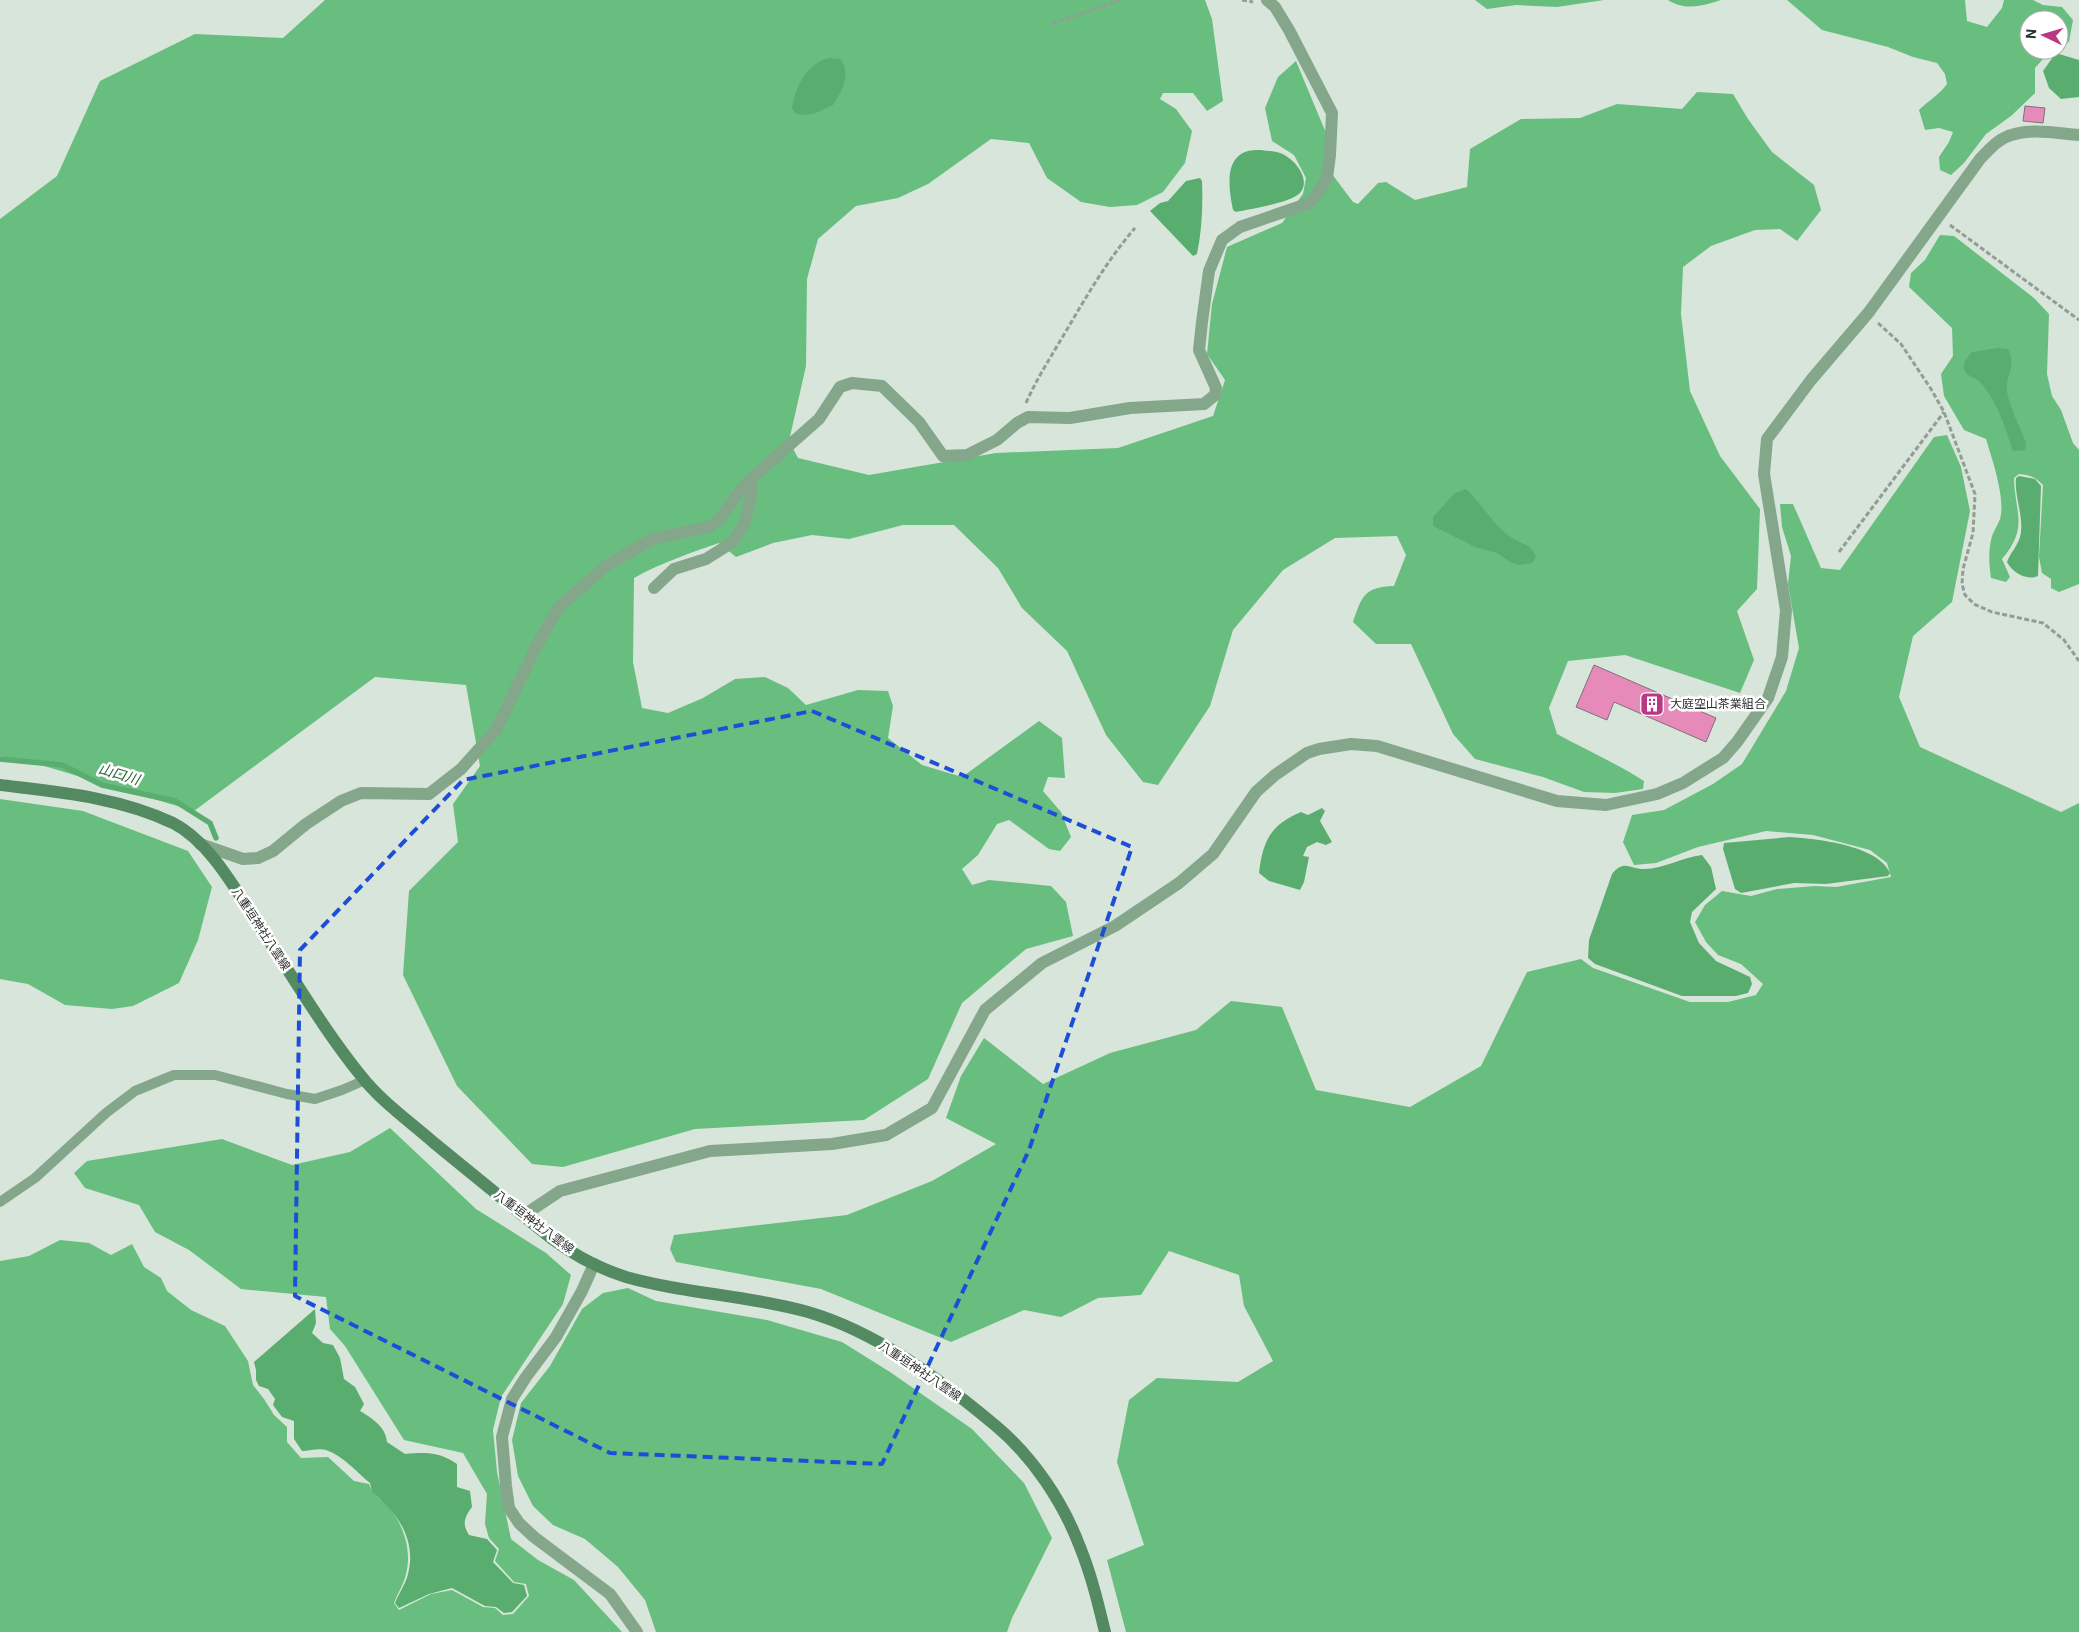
<svg xmlns="http://www.w3.org/2000/svg" width="2079" height="1632" font-family="Roboto,'Noto Sans JP',sans-serif">
<style>
.forest{fill:#68be7e}
.water{fill:#59ae6f}
.lines{fill:none;stroke-linecap:round;stroke-linejoin:round}
.stream{stroke:#59ae6f;stroke-width:5.5}
.building{fill:#e68aba;stroke:#7f7077}
.path{stroke:#939d94;stroke-width:3;stroke-dasharray:5 2.5;stroke-linecap:butt}
.lane{stroke:#84a78b;stroke-width:10}
.street{stroke:#84a78b;stroke-width:12}
.secondary{stroke:#548a61;stroke-width:12}
.marked{fill:none;stroke:#1d4ed8;stroke-width:4;stroke-dasharray:10 6;stroke-linejoin:round}
.labels{text-anchor:middle;dominant-baseline:central;stroke-width:5;stroke-linejoin:round;paint-order:stroke}
.poi-label{font-size:12px;fill:#2b302c;stroke:#fff;text-anchor:start}
.street-label{font-size:12px;fill:#2b302c;stroke:#fff}
.water-label{font-size:14px;font-style:italic;fill:#256137;stroke:#fff}
</style>
<rect width="100%" height="100%" fill="#d8e5da"/>
<!-- forest -->
<path class="forest" d="M 325,0 L 1205,0 L 1212,19 L 1223,101 L 1207,111 L 1193,93 L 1163,93 L 1160,99 L 1176,109 L 1192,131 L 1185,163 L 1163,192 L 1137,205 L 1110,207 L 1081,202 L 1047,178 L 1029,143 L 991,139 L 928,184 L 898,198 L 856,206 L 818,239 L 807,279 L 806,366 L 789,441 L 798,458 L 869,475 L 996,453 L 1118,448 L 1213,416 L 1225,380 L 1207,354 L 1212,304 L 1227,247 L 1282,223 L 1303,194 L 1306,178 L 1294,155 L 1272,141 L 1265,108 L 1278,77 L 1296,61 L 1326,133 L 1332,174 L 1353,202 L 1358,204 L 1378,183 L 1386,182 L 1415,200 L 1467,187 L 1470,149 L 1521,119 L 1580,118 L 1617,104 L 1682,109 L 1697,92 L 1733,94 L 1748,119 L 1772,152 L 1814,185 L 1821,210 L 1797,241 L 1780,229 L 1755,230 L 1711,246 L 1683,267 L 1681,314 L 1690,391 L 1720,456 L 1760,509 L 1757,589 L 1737,611 L 1754,660 L 1740,693 L 1625,655 L 1568,661 L 1549,708 L 1557,734 C 1586,750 1616,763 1644,781 L 1643,789 L 1615,793 L 1584,792 L 1543,777 L 1475,759 L 1453,734 L 1411,644 L 1376,644 L 1353,622 C 1362,596 1364,587 1394,586 L 1406,555 L 1397,536 L 1335,538 L 1283,570 L 1233,630 L 1210,706 L 1158,785 L 1143,782 L 1106,735 L 1067,651 L 1022,608 L 998,568 L 954,525 L 903,525 L 849,539 L 812,535 L 773,543 L 736,557 L 719,543 C 690,553 661,563 634,578 L 633,662 L 642,708 L 668,713 L 703,698 L 735,679 L 765,677 L 788,688 L 806,705 L 858,690 L 888,691 L 893,706 L 888,738 L 922,765 L 962,777 L 1039,721 L 1062,738 L 1065,778 L 1048,777 L 1043,791 L 1061,812 L 1071,837 L 1060,851 L 1049,849 L 1009,820 L 997,824 L 978,855 L 962,869 L 972,885 L 989,880 L 1051,886 L 1066,902 L 1073,936 L 1026,949 L 962,1003 L 928,1079 L 864,1120 L 695,1129 L 563,1167 L 532,1164 L 457,1086 L 403,975 L 409,891 L 458,842 L 453,804 L 480,766 L 466,685 L 375,677 L 194,811 L 31,762 L 0,756 L 0,219 L 57,176 L 100,81 L 195,34 L 283,38 Z
M 1475,0 L 1604,0 L 1557,7 L 1516,5 L 1487,9 Z
M 1668,0 L 1721,0 C 1703,6 1685,11 1668,0 Z
M 1787,0 L 1965,0 L 1967,21 L 1987,27 L 2002,8 L 2004,0 L 2033,0 L 2043,5 L 2062,7 L 2073,20 L 2069,42 L 2059,46 L 2059,20 L 2029,20 L 2029,50 L 2051,50 L 2035,68 L 2035,93 L 2011,116 L 1986,134 L 1964,163 L 1951,175 L 1940,170 L 1939,157 L 1949,142 L 1953,132 L 1939,128 L 1925,130 L 1919,110 C 1928,101 1939,95 1947,84 L 1945,74 L 1937,63 L 1913,57 L 1888,47 L 1822,30 Z
M 1940,235 L 1954,236 L 2034,298 L 2049,314 L 2047,374 L 2052,396 L 2061,410 L 2073,443 L 2079,450 L 2079,584 L 2059,592 L 2051,588 L 2051,579 L 2042,573 L 2039,557 L 2043,485 C 2035,477 2030,475 2019,474 L 2014,478 C 2015,514 2029,527 2002,559 L 2010,577 L 2006,582 L 1991,578 C 1989,563 1988,551 1992,536 C 1994,530 1998,525 2000,519 C 2006,499 1992,459 1986,439 L 1964,430 L 1944,396 L 1941,374 L 1953,356 L 1952,328 L 1909,287 L 1911,273 L 1925,260 Z
M 1947,435 L 1961,467 L 1970,511 L 1952,602 L 1913,636 L 1899,697 L 1920,747 L 2061,812 L 2079,803 L 2079,1632 L 1126,1632 L 1107,1560 L 1144,1545 L 1117,1462 L 1129,1400 L 1157,1378 L 1238,1382 L 1273,1361 L 1244,1306 L 1239,1275 L 1169,1251 L 1141,1295 L 1098,1298 L 1061,1317 L 1024,1310 L 951,1342 L 821,1289 L 676,1262 L 670,1249 L 674,1235 L 847,1215 L 932,1181 L 996,1144 L 946,1118 L 961,1076 L 984,1038 L 1043,1084 L 1110,1053 L 1196,1030 L 1231,1001 L 1282,1007 L 1316,1090 L 1410,1107 L 1481,1066 L 1527,972 L 1581,959 L 1593,968 L 1690,1002 L 1728,1002 L 1756,995 L 1763,984 L 1741,964 L 1718,955 L 1706,942 L 1695,922 L 1705,905 L 1722,891 L 1751,896 L 1777,889 L 1815,886 L 1836,887 L 1891,877 L 1887,863 L 1870,850 L 1813,835 L 1766,831 L 1698,847 L 1656,863 L 1634,865 L 1623,842 L 1632,815 L 1664,810 L 1713,784 L 1742,764 L 1786,691 L 1799,648 L 1788,584 L 1791,556 L 1782,527 L 1780,504 L 1793,504 L 1821,568 L 1840,570 L 1934,437 Z
M 0,799 L 83,811 L 188,851 L 212,887 L 198,940 L 179,983 L 133,1006 L 112,1009 L 65,1005 L 28,984 L 0,979 Z
M 390,1128 L 476,1209 L 546,1253 L 571,1275 L 563,1304 L 501,1397 L 493,1430 L 497,1472 L 511,1539 L 538,1560 L 574,1580 L 622,1632 L 0,1632 L 0,1261 L 29,1256 L 60,1240 L 89,1243 L 111,1255 L 132,1244 L 144,1267 L 161,1278 L 167,1291 L 191,1310 L 225,1326 L 248,1361 L 253,1385 L 264,1399 L 274,1415 L 287,1427 L 287,1442 L 301,1458 L 328,1457 L 354,1481 L 369,1484 C 373,1496 381,1498 389,1507 C 404,1526 412,1551 406,1574 C 404,1583 398,1593 394,1603 L 399,1610 L 431,1594 L 452,1590 L 483,1607 L 495,1608 L 503,1615 L 513,1614 L 529,1596 L 526,1584 L 514,1582 L 495,1561 L 499,1549 L 489,1538 L 485,1524 L 487,1494 L 463,1453 L 404,1440 L 345,1346 L 330,1329 L 326,1297 L 241,1289 L 189,1250 L 155,1232 L 139,1205 L 85,1188 L 74,1173 L 87,1161 L 222,1139 L 292,1165 L 350,1152 Z
M 628,1288 L 656,1301 L 767,1320 L 842,1342 L 890,1372 L 972,1429 L 1024,1483 L 1052,1538 L 1012,1618 L 1007,1632 L 656,1632 L 645,1600 L 618,1567 L 585,1539 L 553,1525 L 533,1506 L 518,1476 L 512,1440 L 521,1403 L 550,1366 L 582,1309 L 603,1293 Z"/>
<!-- water -->
<path class="water" d="M 2059,54 L 2079,60 L 2079,97 L 2061,99 L 2049,88 L 2043,71 L 2053,57 Z
M 830,58 L 840,59 C 852,73 842,91 833,105 C 821,111 811,117 796,114 L 792,109 C 794,89 808,61 830,58 Z
M 1261,150 C 1267,151 1274,151 1280,153 C 1294,158 1312,179 1300,193 C 1290,203 1250,209 1236,212 L 1233,210 C 1230,194 1224,165 1241,154 C 1247,150 1254,150 1261,150 Z
M 1200,178 L 1202,181 C 1203,205 1202,230 1197,254 L 1193,256 L 1150,211 L 1160,203 L 1168,201 L 1186,181 Z
M 1998,348 L 2008,349 C 2017,368 2006,372 2007,390 C 2007,401 2021,430 2026,442 L 2025,450 L 2013,451 C 2005,427 1997,400 1979,381 C 1974,377 1966,376 1964,369 C 1962,363 1968,357 1972,352 Z
M 2019,476 L 2035,479 L 2041,486 L 2038,576 C 2026,581 2012,572 2007,562 C 2010,553 2017,547 2020,537 C 2025,518 2014,498 2016,478 Z
M 1466,489 C 1482,504 1492,523 1509,536 C 1520,544 1531,543 1536,557 L 1532,563 L 1519,565 L 1510,562 L 1497,553 L 1475,547 L 1433,526 L 1433,517 L 1455,493 Z
M 1322,808 L 1325,811 L 1320,821 L 1332,842 L 1326,845 L 1317,842 L 1307,847 L 1303,856 L 1309,857 L 1304,882 L 1300,890 L 1269,881 L 1259,873 C 1263,841 1270,825 1301,812 L 1308,815 Z
M 1790,837 C 1817,839 1878,845 1890,873 L 1888,876 L 1826,884 L 1794,883 L 1741,893 L 1735,889 L 1723,849 L 1724,843 Z
M 1702,855 L 1711,867 L 1716,889 L 1692,912 L 1690,922 L 1699,943 L 1716,961 L 1750,977 L 1752,984 L 1748,993 L 1736,996 L 1682,996 L 1595,964 L 1588,958 L 1589,940 L 1612,874 C 1624,859 1629,869 1644,869 C 1664,869 1683,857 1702,855 Z
M 315,1309 L 316,1323 L 312,1333 L 323,1343 L 333,1345 L 340,1358 L 344,1379 L 355,1387 L 364,1404 L 360,1411 C 372,1418 386,1427 387,1442 L 405,1454 C 426,1452 440,1452 457,1464 L 457,1487 L 470,1491 L 472,1507 C 464,1518 462,1524 469,1535 L 487,1539 L 497,1550 L 493,1562 L 513,1583 L 524,1585 L 527,1596 L 512,1612 L 504,1613 L 496,1607 L 485,1606 L 452,1588 L 429,1594 L 399,1608 L 395,1603 C 399,1593 406,1583 408,1574 C 417,1540 397,1512 372,1492 L 370,1483 C 356,1472 344,1456 326,1450 C 319,1448 309,1451 302,1451 L 294,1439 L 294,1421 L 282,1417 L 273,1405 L 275,1399 L 268,1389 L 259,1386 L 256,1380 L 256,1370 L 254,1362 Z"/>
<g class="lines">
<!-- stream -->
<path class="stream" d="M 0,759 L 62,765 L 102,785 L 175,801 L 210,823 L 216,838"/>
</g>
<!-- building -->
<path class="building" d="M 2025,106 L 2045,108 L 2043,123 L 2023,121 Z
M 1594,665 L 1716,718 L 1706,742 L 1614,702 L 1607,720 L 1576,707 Z"/>
<g class="lines">
<!-- path -->
<path class="path" d="M 1242,0 L 1253,2
M 1052,24 L 1121,0
M 1950,225 L 2079,320
M 1878,323 L 1901,344 L 1931,389 L 1944,412 L 1975,494 L 1973,533 L 1963,569 L 1962,584 L 1965,595 L 1974,604 L 1992,612 L 2043,623 L 2064,640 L 2079,661
M 1026,403 C 1038,376 1054,352 1069,326 C 1089,292 1109,258 1135,228
M 1839,552 L 1944,412"/>
<!-- lane -->
<path class="lane" d="M 0,1202 L 35,1178 L 106,1113 L 135,1091 L 174,1075 L 215,1075 L 287,1094 L 315,1099 L 342,1090 L 365,1080"/>
<!-- street -->
<path class="street" d="M 654,588 L 674,569 L 706,559 L 733,542 L 744,524 L 751,497 L 751,479 L 819,419 L 840,387 L 852,383 L 882,386 L 919,422 L 943,456 L 967,455 L 997,440 L 1017,423 L 1028,417 L 1070,418 L 1130,408 L 1204,404 L 1215,395 L 1216,388 L 1199,350 L 1202,322 L 1209,271 L 1222,240 L 1240,227 L 1307,204 L 1316,196 L 1327,178 L 1330,155 L 1332,113 L 1289,30 L 1275,7 L 1267,0
M 200,844 L 243,859 L 258,858 L 273,851 L 306,824 L 341,801 L 361,793 L 429,794 L 461,769 L 496,730 L 537,645 L 559,607 L 606,566 L 652,539 L 709,527 L 720,519 L 742,488 L 751,479
M 524,1215 L 560,1191 L 710,1151 L 832,1144 L 886,1135 L 932,1108 L 985,1010 L 1042,963 L 1115,926 L 1179,883 L 1213,854 L 1256,792 L 1275,775 L 1307,753 L 1319,749 L 1351,744 L 1377,746 L 1557,801 L 1606,805 L 1657,794 L 1683,783 L 1723,758 L 1737,742 L 1768,698 L 1782,657 L 1786,610 L 1764,474 L 1767,439 L 1811,380 L 1869,312 L 1980,159 C 1987,152 1995,142 2004,138 C 2026,127 2055,133 2079,135
M 594,1264 L 582,1291 L 556,1337 L 526,1377 L 512,1399 L 502,1437 L 506,1486 L 509,1508 L 519,1523 L 534,1537 L 610,1594 L 637,1632"/>
<!-- secondary -->
<path class="secondary" d="M 0,785 C 58,792 119,797 173,823 C 210,842 236,890 258,924 C 292,975 323,1029 362,1077 C 382,1102 409,1121 433,1142 C 467,1170 502,1198 536,1226 C 562,1248 594,1267 626,1277 C 685,1294 748,1295 808,1312 C 877,1332 941,1380 996,1426 C 1033,1457 1063,1502 1080,1547 C 1091,1574 1098,1603 1105,1632"/>
</g>
<!-- marked area -->
<path class="marked" d="M 812,711 L 1132,847 L 1029,1150 L 882,1464 L 610,1453 L 295,1296 L 300,950 L 463,780 Z"/>
<!-- icons -->
<defs>
<g id="building-square" transform="scale(1.25)"><rect x="-9" y="-9" width="18" height="18" rx="4" fill="#b83884" stroke="#fff"/><path d="M-4-6H4V6H1V3H-1V6H-4ZM-2.5-4.3h1.7v1.8h-1.7ZM.8-4.3h1.7v1.8H.8ZM-2.5-1h1.7V.8h-1.7ZM.8-1h1.7V.8H.8Z" fill="#fff"/></g>
</defs>
<g fill-rule="evenodd">
<use href="#building-square" x="1652" y="704"/>
</g>
<g class="labels">
<!-- poi labels -->
<g class="poi-label">
<text x="1670" y="704">大庭空山茶業組合</text>
</g>
<!-- street labels -->
<g class="street-label">
<text transform="translate(261 929) rotate(57)">八重垣神社八雲線</text>
<text transform="translate(534 1222) rotate(37)">八重垣神社八雲線</text>
<text transform="translate(920 1371) rotate(34)">八重垣神社八雲線</text>
</g>
<!-- water labels -->
<g class="water-label">
<text transform="translate(119 774) rotate(17)">山口川</text>
</g>
</g>
<!-- north arrow -->
<g transform="translate(2044 35) rotate(275)"><circle r="24" fill="#ffffff" stroke="#aaacab"/>
<path d="M0-4L9 19L0 12L-9 19Z" fill="#b83884"/>
<text y="-8" font-size="14" font-weight="bold" text-anchor="middle" fill="#2b302c">N</text>
</g>
</svg>
